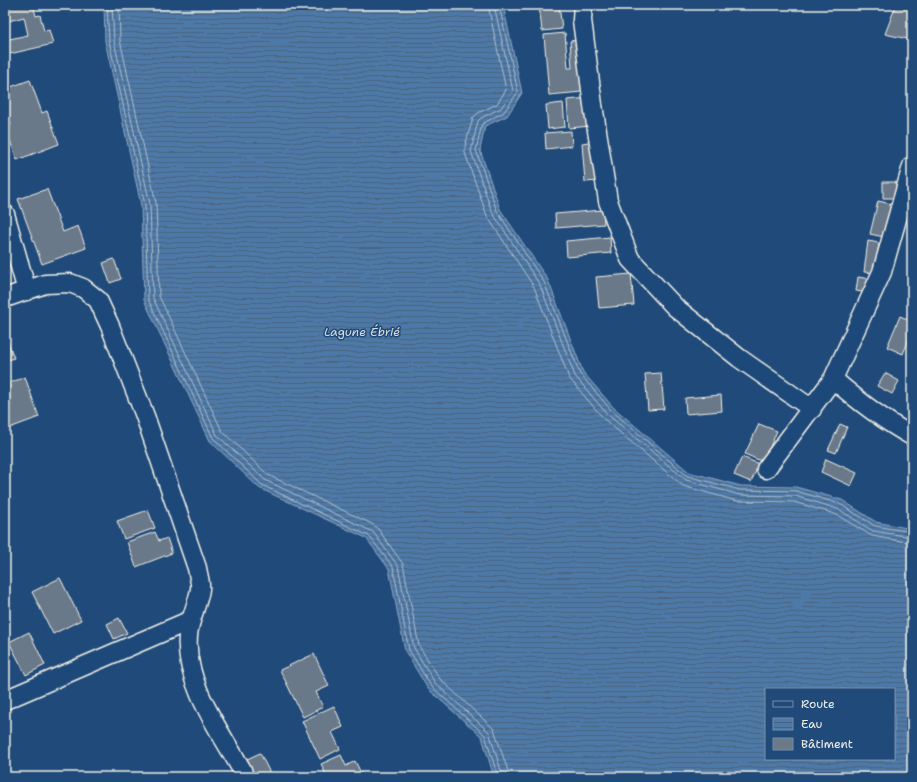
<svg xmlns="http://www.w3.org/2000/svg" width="917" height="782" font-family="'Shantell Sans',sans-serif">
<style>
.water{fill:url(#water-rules);stroke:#90a9c2;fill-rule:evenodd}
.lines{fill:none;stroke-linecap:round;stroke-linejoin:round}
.shore{stroke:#b1c1ce;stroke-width:1}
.building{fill:#6b7989;stroke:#f4f1e8}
.minor-casing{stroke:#f4f1e8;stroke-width:21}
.minor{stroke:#1f4a7a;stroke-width:18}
.labels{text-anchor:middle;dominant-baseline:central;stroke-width:3;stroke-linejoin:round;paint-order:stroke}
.water-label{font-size:12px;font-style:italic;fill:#dbdfde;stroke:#1f4a7a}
</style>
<defs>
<pattern id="water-rules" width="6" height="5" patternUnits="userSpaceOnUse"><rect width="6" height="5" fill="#4d79a8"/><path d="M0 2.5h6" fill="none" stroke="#4b637c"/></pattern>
</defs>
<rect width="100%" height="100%" fill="#1f4a7a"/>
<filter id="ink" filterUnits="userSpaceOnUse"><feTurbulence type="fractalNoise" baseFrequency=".025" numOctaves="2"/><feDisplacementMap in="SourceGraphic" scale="8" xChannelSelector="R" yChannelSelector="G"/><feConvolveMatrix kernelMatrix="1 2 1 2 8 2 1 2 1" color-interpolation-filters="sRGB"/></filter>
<g filter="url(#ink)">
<!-- water -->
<path class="water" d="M 104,5 L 503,5 L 522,93 L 507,116 L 485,126 L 480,150 L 500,209 L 548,280 L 583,372 L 613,407 L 689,472 L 741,486 L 796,487 L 842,500 L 876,522 L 912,529 L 912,777 L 494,777 L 482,737 L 428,689 L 405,651 L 389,569 L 366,538 L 259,488 L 210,441 L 144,300 L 141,205 L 105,41 ZM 766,689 L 894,689 L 894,759 L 766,759 Z"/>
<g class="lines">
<!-- shore -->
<path class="shore" d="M 107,5 L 109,41 L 145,205 L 148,299 L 213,438 L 262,485 L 369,536 L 393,567 L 409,650 L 431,686 L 485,735 L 498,777
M 112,5 L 114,41 L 150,204 L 153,298 L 217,435 L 265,480 L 373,532 L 398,566 L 414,648 L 435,683 L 489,732 L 503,777
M 119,5 L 120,40 L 156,203 L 159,296 L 222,431 L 268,475 L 372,524 L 378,529 L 403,564 L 419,646 L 440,679 L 494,729 L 508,771 L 509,777
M 488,5 L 506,90 L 497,104 L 478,113 L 473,118 L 465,146 L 465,153 L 487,216 L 534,287 L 569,378 L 604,419 L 683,486 L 737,501 L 794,502 L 835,514 L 872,536 L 912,543
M 494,5 L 513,91 L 501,108 L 481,118 L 478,121 L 471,151 L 492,212 L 540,285 L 575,376 L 607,414 L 686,480 L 740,495 L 795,496 L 838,509 L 873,531 L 912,537
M 499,5 L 518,92 L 504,112 L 482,124 L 476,150 L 497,211 L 544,282 L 580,374 L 611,410 L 687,476 L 740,490 L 796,491 L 840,504 L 875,526 L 912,532"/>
</g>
<!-- building -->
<path class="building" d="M 5,5 L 33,5 L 36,16 L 40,15 L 44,31 L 49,30 L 53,44 L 5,55 L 5,40 L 28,35 L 24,17 L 5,22 Z
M 539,5 L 559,5 L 562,29 L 542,31 Z
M 896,5 L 904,5 L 912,10 L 912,40 L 885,34 Z
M 565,33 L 568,68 L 572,68 L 570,41 L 578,40 L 582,92 L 549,95 L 544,35 Z
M 30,80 L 42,113 L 47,111 L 59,144 L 17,160 L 5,127 L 11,125 L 5,108 L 5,89 Z
M 589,98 L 591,126 L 569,128 L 567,100 Z
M 563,103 L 565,127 L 548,129 L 546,105 Z
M 571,131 L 572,146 L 546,149 L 545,133 Z
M 595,141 L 598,181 L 585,182 L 582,143 Z
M 883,182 L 896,182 L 895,198 L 883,198 Z
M 47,189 L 63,232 L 78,226 L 86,248 L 42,264 L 18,199 Z
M 878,201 L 892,204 L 884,237 L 870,234 Z
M 603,210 L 604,224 L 556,228 L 555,214 Z
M 610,237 L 611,253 L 567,257 L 566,241 Z
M 868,241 L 879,243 L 875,273 L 864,272 Z
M 114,259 L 121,279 L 110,283 L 103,263 Z
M 631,274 L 634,305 L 599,308 L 596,277 Z
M 858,277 L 870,279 L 868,293 L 856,291 Z
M 910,277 L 912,278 L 912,295 L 906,294 Z
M 900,316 L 912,321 L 912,332 L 903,354 L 887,347 Z
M 5,334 L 14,358 L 5,361 Z
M 661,373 L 664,409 L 648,410 L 645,374 Z
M 885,373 L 899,381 L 892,394 L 877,386 Z
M 25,377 L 39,417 L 7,429 L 5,423 L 5,385 Z
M 721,395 L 722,411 L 686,414 L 685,398 Z
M 759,424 L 777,431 L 763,462 L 745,454 Z
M 840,424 L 847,427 L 836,453 L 828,450 Z
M 742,457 L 759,464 L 751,482 L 734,475 Z
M 826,459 L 857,473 L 851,486 L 821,472 Z
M 148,510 L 155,528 L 124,539 L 117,521 Z
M 155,532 L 159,541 L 167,538 L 172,553 L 136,567 L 127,542 Z
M 60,578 L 81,620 L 53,634 L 32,592 Z
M 119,618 L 127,633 L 114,639 L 107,624 Z
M 29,632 L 45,665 L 26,675 L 9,642 Z
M 314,654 L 329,686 L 316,692 L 323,707 L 303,717 L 280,670 Z
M 334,706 L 343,727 L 332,732 L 340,749 L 320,759 L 302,721 Z
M 260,753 L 272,777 L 253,777 L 245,760 Z
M 341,755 L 346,766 L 355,761 L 363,777 L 327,777 L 321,764 Z"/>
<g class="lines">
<!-- minor casing -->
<g class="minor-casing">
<path id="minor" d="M 583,5 L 582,20 L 593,105 L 608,201 L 630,259 L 675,307 L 739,358 L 812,409
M 5,214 L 27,291
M 5,298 L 45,284 L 70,283 L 83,288 L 98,300 L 110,326 L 145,416 L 197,568 C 198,575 201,583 200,589 C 198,604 189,620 188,636 C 184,683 220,731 242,770 L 244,777
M 833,379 C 858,401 883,420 912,436
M 766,469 L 833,379 L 882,272 L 912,166
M 5,700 L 191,620"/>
</g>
<!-- minor -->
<use href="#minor" class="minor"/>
</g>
</g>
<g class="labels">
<!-- water labels -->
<g class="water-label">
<text x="362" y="332">Lagune Ébrié</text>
</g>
</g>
<!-- margin -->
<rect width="917" height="782" fill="none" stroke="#1f4a7a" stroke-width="20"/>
<rect x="10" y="10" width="897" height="762" fill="none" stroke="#f4f1e8" stroke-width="1.5" filter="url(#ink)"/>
<!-- legend -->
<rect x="765" y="688" width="130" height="72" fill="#1f4a7a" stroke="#748da6"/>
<rect x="773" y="701" width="20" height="6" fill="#1f4a7a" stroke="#748da6"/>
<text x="801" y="708" font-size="12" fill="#f4f1e8">Route</text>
<rect x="773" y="718" width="20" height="12" fill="url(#water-rules)" stroke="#748da6"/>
<text x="801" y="728" font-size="12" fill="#f4f1e8">Eau</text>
<rect x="773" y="738" width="20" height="12" fill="#6b7989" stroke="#748da6"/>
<text x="801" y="748" font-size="12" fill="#f4f1e8">Bâtiment</text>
</svg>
